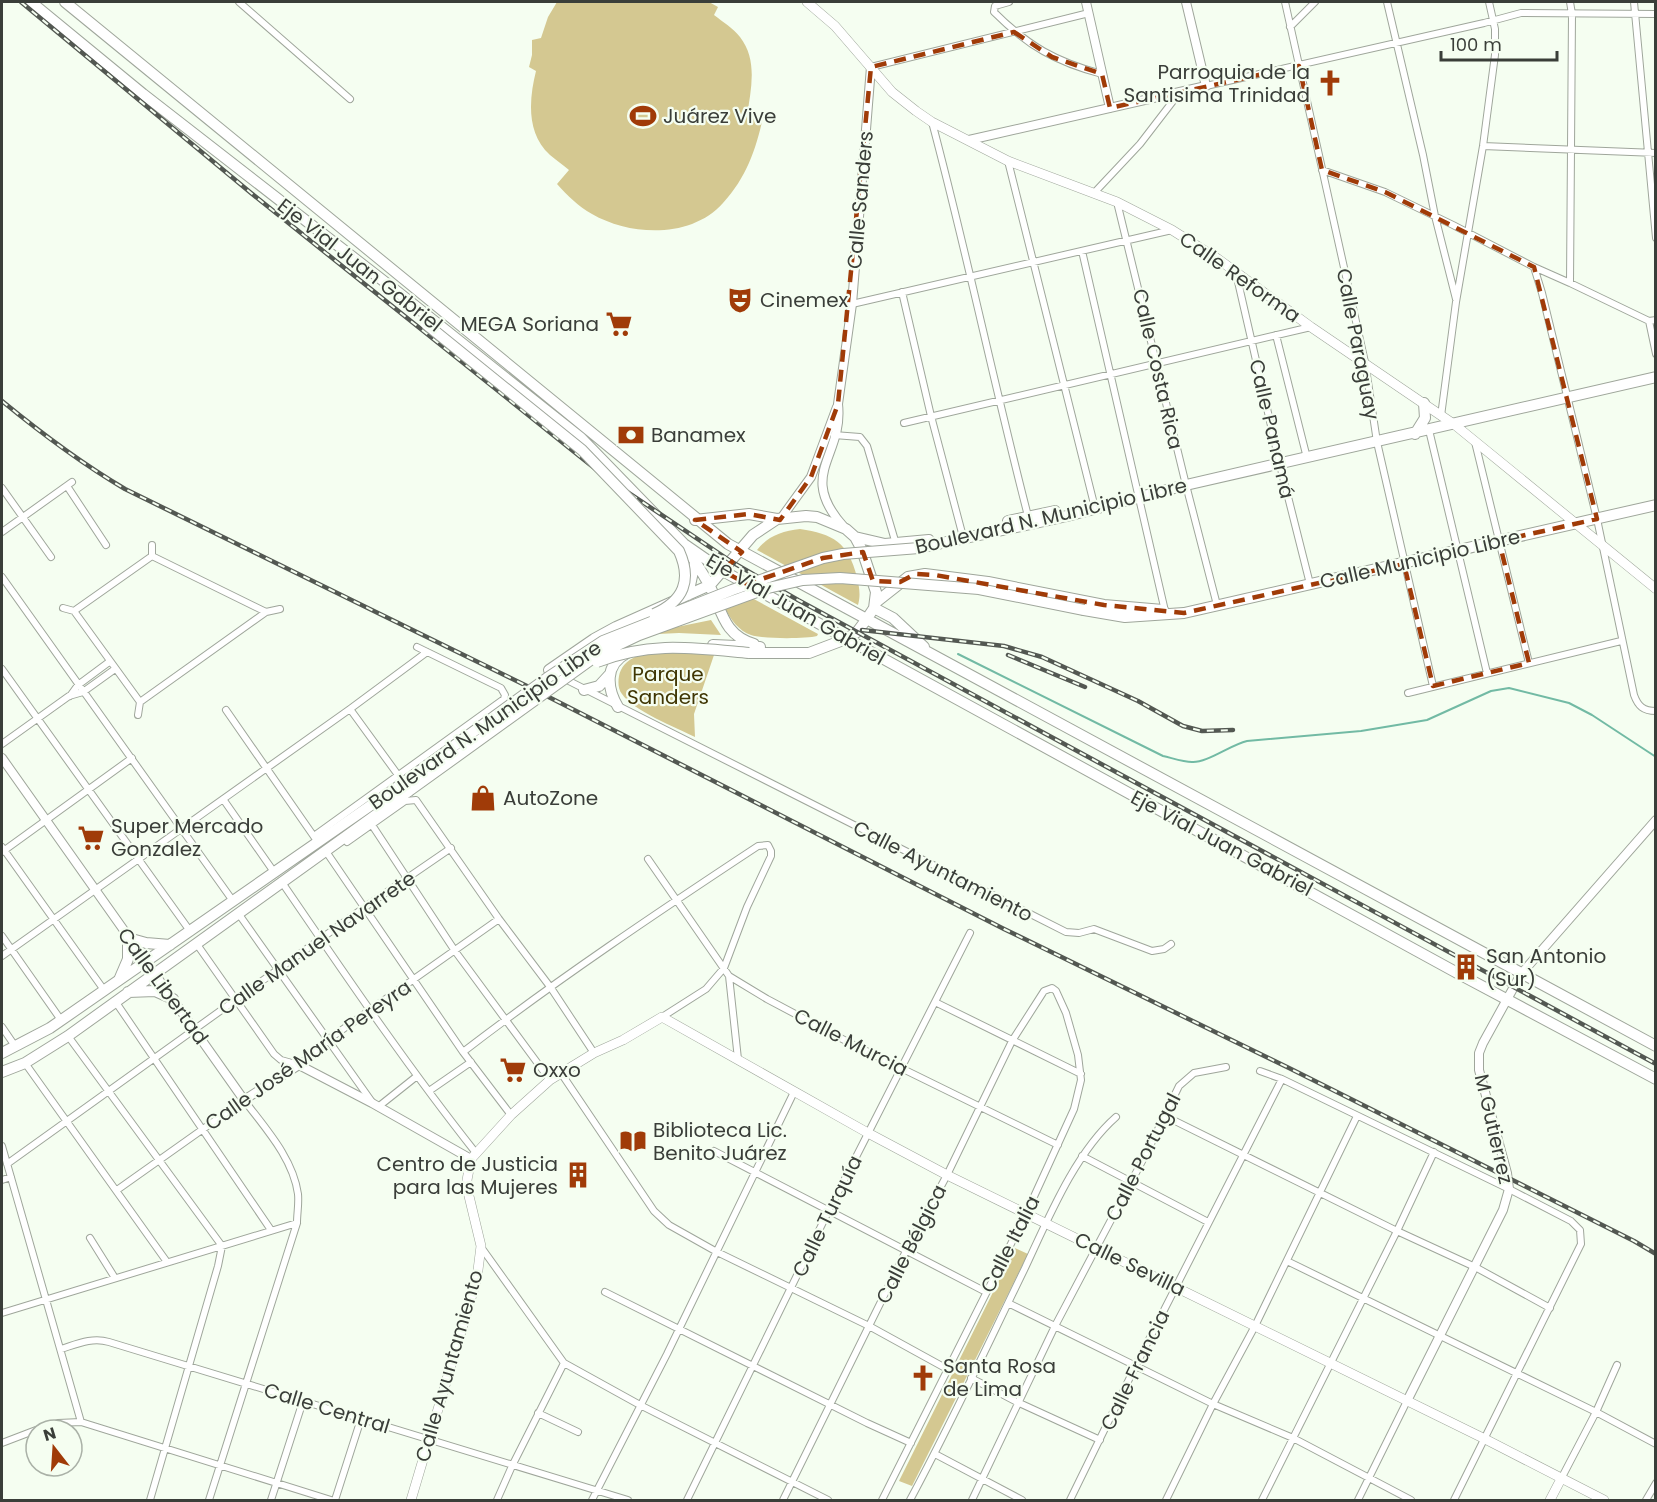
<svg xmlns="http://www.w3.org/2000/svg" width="1657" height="1502" font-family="Poppins,sans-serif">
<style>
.green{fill:#d4c891}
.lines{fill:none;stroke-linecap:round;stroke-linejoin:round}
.stream{stroke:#72baa4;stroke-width:2}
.minor-casing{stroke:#9fa69b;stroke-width:8}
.tertiary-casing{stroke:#9fa69b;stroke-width:10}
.secondary-casing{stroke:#9fa69b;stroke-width:10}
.primary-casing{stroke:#9fa69b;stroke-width:12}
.minor{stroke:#fff;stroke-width:6}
.tertiary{stroke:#fff;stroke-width:8}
.secondary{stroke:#fff;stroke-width:9}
.primary{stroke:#fff;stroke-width:10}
.rail-casing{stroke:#535852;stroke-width:4.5}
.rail{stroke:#f5fef1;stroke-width:2;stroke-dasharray:7;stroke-linecap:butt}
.primary-bridge-casing{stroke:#9fa69b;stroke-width:12;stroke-linecap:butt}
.primary-bridge{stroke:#fff;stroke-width:10}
.marked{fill:none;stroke:#a03b08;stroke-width:4.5;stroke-dasharray:12 8;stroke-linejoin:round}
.labels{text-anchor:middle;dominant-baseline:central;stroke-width:4.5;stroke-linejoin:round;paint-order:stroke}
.poi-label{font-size:20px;fill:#3a3e39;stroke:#f5fef1;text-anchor:start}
.street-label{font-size:20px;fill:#3a3e39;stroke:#f5fef1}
.park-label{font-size:20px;fill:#3f3503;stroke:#f5fef1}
</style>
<rect width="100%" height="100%" fill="#f5fef1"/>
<!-- green -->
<path class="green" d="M 557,2 L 709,2 L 718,7 L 714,15 C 723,22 733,28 740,37 C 758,60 751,89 747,116 L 763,117 C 756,150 746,178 723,203 C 691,239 630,236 592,214 C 578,206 568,196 557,184 L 569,170 C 563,165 556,160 550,155 C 526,133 529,99 536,71 L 529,67 L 532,55 L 532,40 L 541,38 L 548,17 Z
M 800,529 C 833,534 848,542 857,577 C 859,587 861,594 858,605 L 757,550 C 768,536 782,531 800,529 Z
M 752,598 L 818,634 L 817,636 C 806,639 762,639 751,635 C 739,631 730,619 725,608 Z
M 711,620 L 721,635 L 679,633 L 658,634 L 657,631 Z
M 655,650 L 714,655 L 694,714 L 695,737 C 677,728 632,710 622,694 C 618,689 618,682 619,676 C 623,658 640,655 655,650 Z
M 1015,1248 L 1028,1254 L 912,1486 L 899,1481 Z"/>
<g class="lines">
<!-- stream -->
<path class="stream" d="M 958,654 L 1163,756 C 1172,758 1183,762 1192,762 C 1207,763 1230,745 1247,741 L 1361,731 L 1427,720 L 1491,691 L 1509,688 L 1569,703 L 1592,715 L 1656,757"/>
<!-- minor casing -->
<g class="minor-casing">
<path id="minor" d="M 239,2 L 350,99
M 1009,2 L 995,6 L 994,12 C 1028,46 1056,62 1102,74
M 1285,2 L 1365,362 L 1377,442 L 1433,686
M 1387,2 L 1423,155 L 1435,216 L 1456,299
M 1570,2 L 1572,14 L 1570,283
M 1634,2 L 1656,238
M 1290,27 L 1315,2
M 871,67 L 1089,13
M 1206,86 L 1484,23 L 1521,13 L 1656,14
M 932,122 C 967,253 994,385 1028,516
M 1483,146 L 1656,153
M 1008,161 L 1095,508
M 1322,170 L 1385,192 L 1453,225 L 1534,267 L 1570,283 L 1649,321 L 1656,320
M 1094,193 L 1140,144 L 1180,92
M 1117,202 L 1186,485 L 1217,605
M 1082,251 L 1165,611
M 1534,267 L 1542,293 L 1597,519 L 1634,695 C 1638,706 1643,711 1656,711
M 1236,273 L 1280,465 L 1310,584
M 902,292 L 931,416 L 962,533
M 852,304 L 1172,230
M 1649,321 L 1656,354
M 1276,335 L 1307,458
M 1441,416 L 1456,302 L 1483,146 L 1495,55 L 1495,29 L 1489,2
M 904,423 L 1311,327
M 1429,430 L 1487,673
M 834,435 L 860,437 L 867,446 L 896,544
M 1475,442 L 1529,663
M 67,486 L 106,545
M 2,488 L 51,557
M 2,532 L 72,482
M 152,545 L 152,556
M 152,556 L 266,612
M 2,577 L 233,901
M 63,608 L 74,611
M 74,611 L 140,702
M 74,611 L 152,556
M 2,669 L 190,931
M 563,678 L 1066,932 L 1079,933 L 1094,929 L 1152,951 L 1164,949 L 1171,944
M 1408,693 L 1621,641
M 70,696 L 78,685 L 109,662
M 140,702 L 266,612 L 280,609
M 350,709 L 398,775
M 226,710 L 315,838
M 138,715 L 140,702
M 2,744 L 69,696 L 83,692 L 115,669
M 223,799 L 274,872
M 372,825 L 455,951 L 550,1080
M 314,836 L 504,699 L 505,695 L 501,688 L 417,647
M 347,842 L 405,801 L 416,800 L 499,919 L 551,988 L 594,1053
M 2,847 L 104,990
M 325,850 L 463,1052 L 511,1115
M 2,852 L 132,758
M 648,859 L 729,976 L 767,999 L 848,1042 L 1058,1145
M 281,881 C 344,973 407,1066 476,1153
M 238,913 L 372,1102
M 2,936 L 61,1020
M 196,943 L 274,1054 L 281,1060 L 299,1065 L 329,1039 L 499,919
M 2,956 L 350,709 L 427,652
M 729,976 L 738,1059
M 115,1001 L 271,1230
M 935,1002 L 1081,1074
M 2,1027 L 15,1046
M 68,1036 L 222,1246 L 218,1266 L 150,1500
M 463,1052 C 558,979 658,912 758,846 L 768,845 L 771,851 L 771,856 L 747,907 L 724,968 L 706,989 L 662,1017
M 25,1063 L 167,1262
M 1260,1071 L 1282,1079 L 1509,1189 L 1571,1221 L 1580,1230 L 1581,1244 L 1454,1500
M 561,1073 L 654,1211 L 669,1225 L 717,1252 L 869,1326 L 949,1370
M 429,1091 L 471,1062
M 378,1107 L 417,1076
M 1165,1116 L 1397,1231 L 1475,1267 L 1550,1308
M 2,1146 L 81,1422
M 714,1151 L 986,1292
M 1082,1156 L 1208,1222
M 7,1164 L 365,907 L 451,848
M 2,1180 L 11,1177
M 117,1190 L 244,1100 C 265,1128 293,1158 298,1194 C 299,1204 297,1213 297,1223 L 209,1500
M 90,1238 L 115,1278
M 481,1247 L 564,1363 L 640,1405 L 828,1500
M 1287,1261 L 1596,1412 L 1656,1444
M 605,1292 L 867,1423 L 911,1443
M 1008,1303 L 1213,1404 L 1293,1438 L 1411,1500
M 2,1313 L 297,1223
M 61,1349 C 77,1344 92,1337 109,1342 L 628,1500
M 971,1378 L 1017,1402 L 1100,1440
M 538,1413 L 578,1432
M 37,1430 L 58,1423 L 81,1422 L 331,1500
M 2,1443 L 36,1430
M 935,1454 L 1022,1500
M 1561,1479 L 1596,1412 L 1617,1365
M 271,1500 L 303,1401
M 335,1500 L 361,1419
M 497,1500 L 512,1466 L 564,1363
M 592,1500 L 667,1354 L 794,1092
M 687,1500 L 828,1212 L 970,933
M 783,1500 L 906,1251 L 947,1175 L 1012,1041 L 1044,991 L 1052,988 L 1056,991 L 1066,1013 L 1078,1055 L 1081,1080 L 1074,1109 L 1026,1214 L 882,1500
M 910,1500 C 951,1424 987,1346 1025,1268 C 1048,1219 1075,1153 1116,1117
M 972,1500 L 1055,1326 L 1148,1150 L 1179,1086 L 1194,1073 L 1226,1067
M 1070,1500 L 1136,1365 L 1282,1079
M 1166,1500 L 1213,1404 L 1255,1326 L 1357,1116
M 1262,1500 L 1397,1231 L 1434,1152
M 1358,1500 L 1407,1401
M 1646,1500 L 1656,1483"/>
</g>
<!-- tertiary casing -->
<g class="tertiary-casing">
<path id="tertiary" d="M 1086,2 L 1110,108
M 969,140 L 1206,86 L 1186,2
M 782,517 L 811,477 L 837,407
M 844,527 C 796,474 844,457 838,404 L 852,304 L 871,67
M 2,758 L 244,1100 L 299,1065 L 372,1103 L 471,1159
M 1407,1401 L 1503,1210 L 1509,1189 L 1507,1173 L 1479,1070 L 1479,1053 L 1483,1043 L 1521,974 L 1656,820"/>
</g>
<!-- secondary casing -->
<g class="secondary-casing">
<path id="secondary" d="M 807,2 L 835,26 L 892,92 L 916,111 L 932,122 L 1008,161 L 1117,202 L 1172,230 L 1218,259 L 1311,327 L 1455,425 L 1656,589
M 411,1500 L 477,1278 L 481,1246 L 468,1192 L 467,1180 L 471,1159 L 511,1115 L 550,1080 L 594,1053 L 623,1040 L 662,1017 L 868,1133 L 947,1175 L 1485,1439 L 1604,1500
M 1550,1500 L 1561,1479"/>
</g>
<!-- primary casing -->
<g class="primary-casing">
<path id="primary" d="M 31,2 L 143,94 L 399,293 L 581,438 L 684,544 L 723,571 L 1461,975 L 1656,1079
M 65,2 L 728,544 L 1656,1046
M 1415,434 L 1425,418 L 1424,403
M 695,520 L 749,514 L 777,519
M 1008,521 L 1055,511
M 855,537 L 885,544 L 929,540
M 686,547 C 693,559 701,570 708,583 C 722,607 721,634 754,644
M 919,548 L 1067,516 L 1186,485 L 1656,377
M 688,595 L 695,562
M 875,603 L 908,577 L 925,574 L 988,582 L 1104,605 L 1163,610
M 874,608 L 893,618 L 924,647
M 1084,610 L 1125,617 L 1184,613 L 1656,505
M 713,645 L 760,647
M 549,670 L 594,639 L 616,627 L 710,585 L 753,535 L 777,519 L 806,516 L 817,517 L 846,529 L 855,537 L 862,550 L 876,592 L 874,608 L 866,620 L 857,632 L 846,639 L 809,653 L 749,653
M 584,690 L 599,686 L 610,674
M 618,707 C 607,688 604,665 627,653
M 119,980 L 128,959 L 128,938 L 146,943 L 170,945
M 128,992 L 155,991 L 173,999
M 2,1053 L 50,1028 L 403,783
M 2,1072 L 25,1063 L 68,1036 L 409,791"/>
</g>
<!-- minor -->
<use href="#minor" class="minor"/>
<!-- tertiary -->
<use href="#tertiary" class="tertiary"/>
<!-- secondary -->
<use href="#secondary" class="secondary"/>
<!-- primary -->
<use href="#primary" class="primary"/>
<!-- rail casing -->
<g class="rail-casing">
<path id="rail" d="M 21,2 L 251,193 L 608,479 L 732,562 L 798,600 L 1656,1064
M 2,401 C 41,433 81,463 125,489 L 531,688 L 1004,929 L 1289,1068 L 1634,1241 L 1656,1254
M 862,630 L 1004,646 L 1042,657 L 1138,701 L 1183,726 L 1202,731 L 1233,730
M 1008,655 L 1085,687"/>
</g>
<!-- rail -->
<use href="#rail" class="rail"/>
<!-- primary-bridge casing -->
<g class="primary-bridge-casing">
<path id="primary-bridge" d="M 426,324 L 582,450 L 679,551 C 692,580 684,601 654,614
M 597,662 C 650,641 694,648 749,653
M 403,783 L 547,678 L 603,641 L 732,590 L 823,558 L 843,554 L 919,548
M 409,791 L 599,654 L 639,635 L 768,588 L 803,580 L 840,578 L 979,589 L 1084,610"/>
</g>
<!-- primary-bridge -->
<use href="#primary-bridge" class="primary-bridge"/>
</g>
<!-- marked area -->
<path class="marked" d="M 1014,32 L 1052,57 L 1102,74 L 1110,108 L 1299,66 L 1322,170 L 1385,192 L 1534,267 L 1597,519 L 1499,541 L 1529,663 L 1433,686 L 1404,564 L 1184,613 L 1104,605 L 935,575 L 915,574 L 900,582 L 873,581 L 863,552 L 823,558 L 747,584 L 723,571 L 742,552 L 695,520 L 749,514 L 780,520 L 811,477 L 838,404 L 871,67 Z"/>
<!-- icons -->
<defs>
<g id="church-bare" transform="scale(2.07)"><path d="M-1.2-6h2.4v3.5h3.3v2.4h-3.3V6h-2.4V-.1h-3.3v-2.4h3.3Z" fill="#a03b08" stroke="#f5fef1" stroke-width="2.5" paint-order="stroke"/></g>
<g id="stadium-bare" transform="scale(2.07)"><path d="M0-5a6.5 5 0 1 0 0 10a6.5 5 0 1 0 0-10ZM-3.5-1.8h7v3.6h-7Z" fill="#a03b08" stroke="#f5fef1" stroke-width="2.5" paint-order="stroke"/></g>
<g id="theatre-bare" transform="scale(2.07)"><path d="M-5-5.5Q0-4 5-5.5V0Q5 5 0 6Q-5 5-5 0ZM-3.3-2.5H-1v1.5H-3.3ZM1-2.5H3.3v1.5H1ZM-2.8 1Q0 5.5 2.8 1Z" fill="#a03b08" stroke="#f5fef1" stroke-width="2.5" paint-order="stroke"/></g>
<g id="supermarket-bare" transform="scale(2.07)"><path d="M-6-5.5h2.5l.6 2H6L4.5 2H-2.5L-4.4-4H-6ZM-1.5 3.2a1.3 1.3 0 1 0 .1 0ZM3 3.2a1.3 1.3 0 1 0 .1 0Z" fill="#a03b08" stroke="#f5fef1" stroke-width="2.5" paint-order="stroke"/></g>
<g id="bank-bare" transform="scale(2.07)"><path d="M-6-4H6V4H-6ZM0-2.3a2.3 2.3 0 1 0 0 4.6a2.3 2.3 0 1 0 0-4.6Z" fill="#a03b08" stroke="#f5fef1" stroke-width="2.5" paint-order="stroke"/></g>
<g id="shop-bare" transform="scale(2.07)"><path d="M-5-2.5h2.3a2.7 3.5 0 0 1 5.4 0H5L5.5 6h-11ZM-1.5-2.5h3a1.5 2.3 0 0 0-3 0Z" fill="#a03b08" stroke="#f5fef1" stroke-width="2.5" paint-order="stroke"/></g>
<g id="building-bare" transform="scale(2.07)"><path d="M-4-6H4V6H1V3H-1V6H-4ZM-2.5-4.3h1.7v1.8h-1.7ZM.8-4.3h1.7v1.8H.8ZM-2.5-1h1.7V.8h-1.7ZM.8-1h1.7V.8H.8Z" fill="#a03b08" stroke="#f5fef1" stroke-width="2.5" paint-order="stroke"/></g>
<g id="library-bare" transform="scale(2.07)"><path d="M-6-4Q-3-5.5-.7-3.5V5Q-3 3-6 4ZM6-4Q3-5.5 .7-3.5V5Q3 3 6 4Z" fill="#a03b08" stroke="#f5fef1" stroke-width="2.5" paint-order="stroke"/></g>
</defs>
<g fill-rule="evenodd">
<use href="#church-bare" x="1330" y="83"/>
<use href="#stadium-bare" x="643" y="116"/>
<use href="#theatre-bare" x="740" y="300"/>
<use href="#supermarket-bare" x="619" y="324"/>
<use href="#bank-bare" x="631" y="435"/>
<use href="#shop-bare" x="483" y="798"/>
<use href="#supermarket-bare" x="91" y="838"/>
<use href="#building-bare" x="1466" y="967"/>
<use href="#supermarket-bare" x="513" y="1070"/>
<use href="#library-bare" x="633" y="1141"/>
<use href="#building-bare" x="578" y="1175"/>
<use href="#church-bare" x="923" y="1378"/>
</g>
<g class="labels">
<!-- poi labels -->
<g class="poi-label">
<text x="1310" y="72" text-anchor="end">Parroquia de la<tspan x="1310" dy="23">Santisima Trinidad</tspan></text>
<text x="663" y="116">Juárez Vive</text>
<text x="760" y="300">Cinemex</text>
<text x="599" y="324" text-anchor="end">MEGA Soriana</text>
<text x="651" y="435">Banamex</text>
<text x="503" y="798">AutoZone</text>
<text x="111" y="826">Super Mercado<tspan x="111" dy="23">Gonzalez</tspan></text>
<text x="1486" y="956">San Antonio<tspan x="1486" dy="23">(Sur)</tspan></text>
<text x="533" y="1070">Oxxo</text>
<text x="653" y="1130">Biblioteca Lic.<tspan x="653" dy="23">Benito Juárez</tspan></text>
<text x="558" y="1164" text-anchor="end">Centro de Justicia<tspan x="558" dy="23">para las Mujeres</tspan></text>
<text x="943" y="1366">Santa Rosa<tspan x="943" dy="23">de Lima</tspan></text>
</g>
<!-- street labels -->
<g class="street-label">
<text transform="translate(860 200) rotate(-85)">Calle Sanders</text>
<text transform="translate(360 265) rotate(38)">Eje Vial Juan Gabriel</text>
<text transform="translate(1240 277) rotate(35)">Calle Reforma</text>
<text transform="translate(1358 344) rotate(79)">Calle Paraguay</text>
<text transform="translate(1158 369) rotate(77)">Calle Costa Rica</text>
<text transform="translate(1272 429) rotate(77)">Calle Panamá</text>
<text transform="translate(1051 516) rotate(-13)">Boulevard N. Municipio Libre</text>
<text transform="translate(1420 559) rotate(-13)">Calle Municipio Libre</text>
<text transform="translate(796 609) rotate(30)">Eje Vial Juan Gabriel</text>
<text transform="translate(485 725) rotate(-35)">Boulevard N. Municipio Libre</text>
<text transform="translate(1222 843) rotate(28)">Eje Vial Juan Gabriel</text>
<text transform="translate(943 871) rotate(27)">Calle Ayuntamiento</text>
<text transform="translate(317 943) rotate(-35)">Calle Manuel Navarrete</text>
<text transform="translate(163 986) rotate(54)">Calle Libertad</text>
<text transform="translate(851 1042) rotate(27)">Calle Murcia</text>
<text transform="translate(308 1055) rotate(-35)">Calle José María Pereyra</text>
<text transform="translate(1494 1129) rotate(77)">M Gutierrez</text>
<text transform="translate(1143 1157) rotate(-63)">Calle Portugal</text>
<text transform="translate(827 1216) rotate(-64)">Calle Turquía</text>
<text transform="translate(911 1244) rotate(-63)">Calle Bélgica</text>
<text transform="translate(1010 1244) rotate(-63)">Calle Italia</text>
<text transform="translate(1130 1264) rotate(26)">Calle Sevilla</text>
<text transform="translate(449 1366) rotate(-74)">Calle Ayuntamiento</text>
<text transform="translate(1135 1370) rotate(-64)">Calle Francia</text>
<text transform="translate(327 1408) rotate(17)">Calle Central</text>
</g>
<!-- park labels -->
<g class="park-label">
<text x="668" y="674">Parque<tspan x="668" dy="23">Sanders</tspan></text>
</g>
</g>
<!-- border -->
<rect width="1657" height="1502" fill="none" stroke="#3a3e39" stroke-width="6"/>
<!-- north arrow -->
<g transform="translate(54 1448) rotate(343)"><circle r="28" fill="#f5fef1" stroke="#aab1a7" stroke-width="1.5"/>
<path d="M0-4.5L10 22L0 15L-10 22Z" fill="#a03b08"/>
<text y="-9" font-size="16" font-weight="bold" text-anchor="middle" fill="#3a3e39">N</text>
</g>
<!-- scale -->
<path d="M1441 51v9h116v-9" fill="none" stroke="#3a3e39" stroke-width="3"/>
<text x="1450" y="51" font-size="18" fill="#3a3e39" stroke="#f5fef1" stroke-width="4.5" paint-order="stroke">100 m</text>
</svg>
